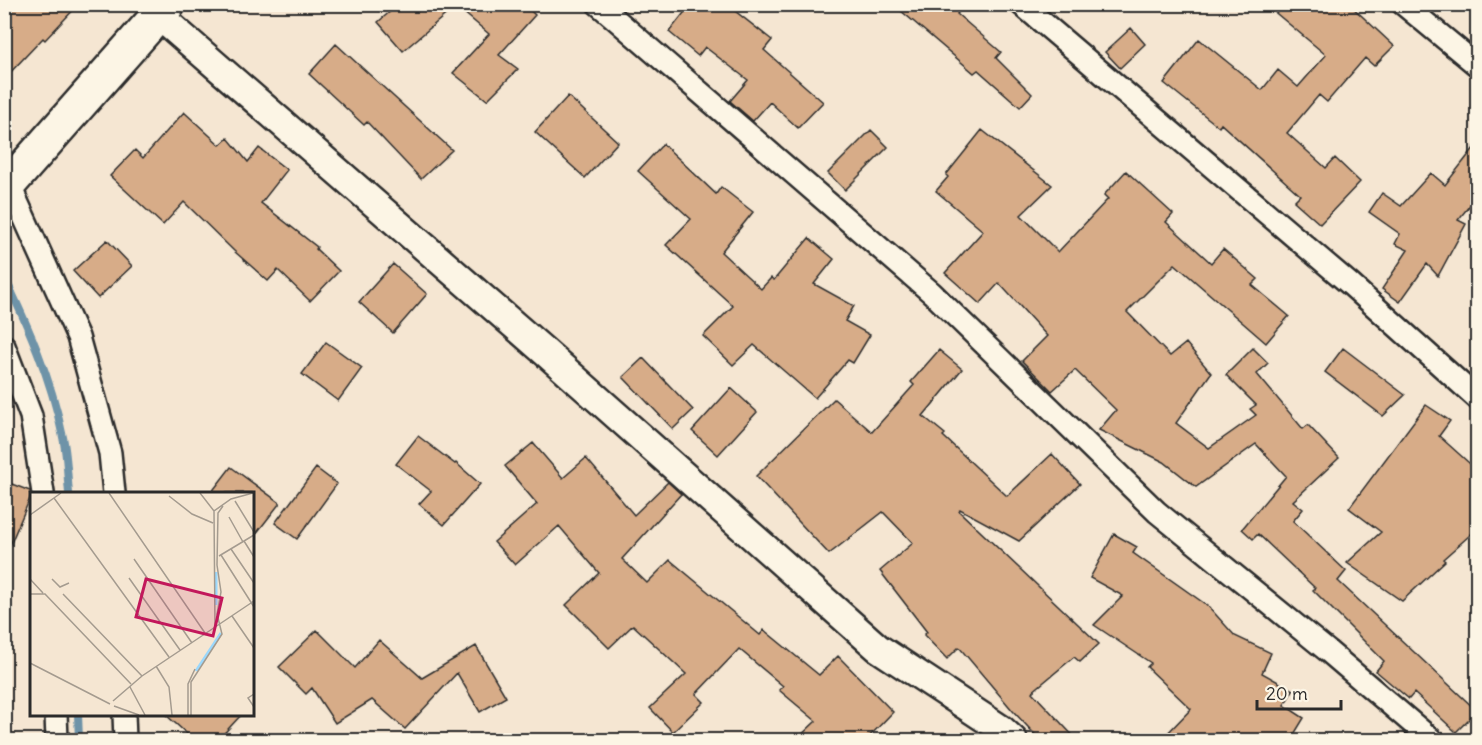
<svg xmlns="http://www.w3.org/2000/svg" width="1482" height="745" font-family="Delius,sans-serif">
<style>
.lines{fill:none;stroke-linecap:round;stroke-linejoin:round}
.stream{stroke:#6e93a8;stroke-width:8}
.building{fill:#d7ac88;stroke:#2b2b2b;stroke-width:1.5}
.minor-casing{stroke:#2b2b2b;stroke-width:26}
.tertiary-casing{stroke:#2b2b2b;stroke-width:32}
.primary-casing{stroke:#2b2b2b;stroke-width:38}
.minor{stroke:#fcf5e5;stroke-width:21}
.tertiary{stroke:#fcf5e5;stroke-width:27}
.primary{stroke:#fcf5e5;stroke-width:33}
.inset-river{fill:none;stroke:#9bd8fc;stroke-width:3}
.inset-road{fill:none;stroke:#a49b8f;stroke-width:1.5}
.view{fill:#c2185b;fill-opacity:0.15;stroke:#c2185b;stroke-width:3}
.inset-edge{fill:none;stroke:#2b2b2b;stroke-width:3}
</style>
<rect width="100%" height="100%" fill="#f5e6d2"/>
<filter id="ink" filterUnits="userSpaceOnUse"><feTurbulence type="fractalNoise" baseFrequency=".0167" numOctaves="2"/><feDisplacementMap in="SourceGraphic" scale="12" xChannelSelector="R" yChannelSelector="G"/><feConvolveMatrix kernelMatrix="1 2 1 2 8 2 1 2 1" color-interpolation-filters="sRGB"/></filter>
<g filter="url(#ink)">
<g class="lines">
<!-- stream -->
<path class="stream" d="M 4,276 C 28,326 51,378 62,433 C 67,452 67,473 69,493
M 78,714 L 79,740"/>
</g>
<!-- building -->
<path class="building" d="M 4,4 L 79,4 L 45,40 L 43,38 L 4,79 Z
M 399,4 L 524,4 L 535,15 L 499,55 L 518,69 L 487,100 L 453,73 L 489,34 L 456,6 L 403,51 L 378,22 Z
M 691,4 L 726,4 L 772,40 L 764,50 L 823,102 L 798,128 L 770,102 L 753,121 L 730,101 L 748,80 L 705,47 L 698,56 L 669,32 Z
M 893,4 L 965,4 L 957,14 L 1001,52 L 996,58 L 1032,94 L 1020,107 L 978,70 L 974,73 Z
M 1265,4 L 1349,4 L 1394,46 L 1374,66 L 1365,58 L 1327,102 L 1319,95 L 1287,133 L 1326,168 L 1335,158 L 1360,182 L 1320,224 L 1294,201 L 1300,195 L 1221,124 L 1219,127 L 1164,83 L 1199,39 L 1262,90 L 1278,70 L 1298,87 L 1326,55 Z
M 1131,28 L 1145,44 L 1120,68 L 1105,52 Z
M 336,44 L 452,150 L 421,179 L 367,122 L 364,125 L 309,74 Z
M 568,96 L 618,142 L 585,178 L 535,132 Z
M 184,112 L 220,145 L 228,138 L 248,162 L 259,148 L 287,170 L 261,203 L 317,247 L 316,249 L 339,271 L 310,301 L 278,270 L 268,281 L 234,251 L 184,202 L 163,225 L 110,176 L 135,150 L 143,158 Z
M 871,130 L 888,147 L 845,190 L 828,173 Z
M 982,130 L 1052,185 L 1021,215 L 1058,252 L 1108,199 L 1104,195 L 1126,171 L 1173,214 L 1166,222 L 1211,263 L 1223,249 L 1258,279 L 1252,285 L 1289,316 L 1266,343 L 1175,264 L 1127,312 L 1170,356 L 1186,343 L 1211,373 L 1176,423 L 1209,448 L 1256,415 L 1250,409 L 1256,405 L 1226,375 L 1253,348 L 1268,363 L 1257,374 L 1303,429 L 1308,425 L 1339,458 L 1293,501 L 1303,509 L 1293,521 L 1346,571 L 1338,581 L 1477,711 L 1456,732 L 1414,693 L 1409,699 L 1376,671 L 1384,661 L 1313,590 L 1315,588 L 1258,534 L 1253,539 L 1242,529 L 1286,476 L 1256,444 L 1196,487 L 1164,462 L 1099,430 L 1116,410 L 1075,370 L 1052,391 L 1022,361 L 1047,336 L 999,283 L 980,304 L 945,273 L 983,231 L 936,191 L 948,177 L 946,175 Z
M 1478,143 L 1478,195 L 1458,220 L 1466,224 L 1438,276 L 1427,264 L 1400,302 L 1382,289 L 1408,250 L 1395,244 L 1400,234 L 1369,212 L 1382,193 L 1401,206 L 1431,173 L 1445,185 Z
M 663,144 L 716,194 L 721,187 L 753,212 L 721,252 L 761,289 L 771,278 L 774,280 L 809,238 L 834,259 L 814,284 L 854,306 L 845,321 L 870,335 L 853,363 L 848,360 L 815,398 L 754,345 L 733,365 L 703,336 L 733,306 L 666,245 L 691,219 L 638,171 Z
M 107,240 L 132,266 L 98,298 L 73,271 Z
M 393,264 L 427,294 L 393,333 L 359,302 Z
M 326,342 L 362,368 L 338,401 L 302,374 Z
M 1343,348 L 1405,395 L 1383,416 L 1325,372 Z
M 939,350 L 962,369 L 923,416 L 945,434 L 943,436 L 1007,496 L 1052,454 L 1080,484 L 1019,541 L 960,509 L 959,511 L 1099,644 L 1080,662 L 1074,657 L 1032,692 L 1078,741 L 1041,741 L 1013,711 L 959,647 L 947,659 L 924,635 L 927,632 L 880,571 L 913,543 L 883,512 L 829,554 L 756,476 L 834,399 L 872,432 L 914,385 L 911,382 Z
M 643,358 L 693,410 L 673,429 L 623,377 Z
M 731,388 L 757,412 L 718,455 L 692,431 Z
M 1426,405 L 1450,421 L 1439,436 L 1478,471 L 1478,528 L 1443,559 L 1445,561 L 1402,601 L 1347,563 L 1381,532 L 1349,508 Z
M 418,436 L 455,464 L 456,463 L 480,484 L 444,525 L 419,504 L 431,491 L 396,464 Z
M 533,443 L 563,478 L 586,458 L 634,515 L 668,482 L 681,494 L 622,559 L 647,583 L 670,560 L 760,635 L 764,630 L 819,675 L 838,656 L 893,712 L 865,741 L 795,741 L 816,721 L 779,690 L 783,686 L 739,649 L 696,694 L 704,702 L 673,732 L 650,708 L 686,674 L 633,625 L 609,648 L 566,605 L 599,573 L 559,526 L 515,565 L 494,542 L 537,504 L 505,466 Z
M 231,467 L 280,503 L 252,539 L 252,493 L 211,493 Z
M 316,468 L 337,484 L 297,539 L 275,523 Z
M 4,481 L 30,491 L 31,496 L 5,557 Z
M 1114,534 L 1137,547 L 1133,553 L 1208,606 L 1235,636 L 1271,653 L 1262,673 L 1293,690 L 1284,705 L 1304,718 L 1290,741 L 1160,741 L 1191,709 L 1147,667 L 1151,663 L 1094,625 L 1123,596 L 1090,578 Z
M 317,630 L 355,668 L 379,640 L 422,678 L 476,646 L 506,697 L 480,712 L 457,673 L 405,729 L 372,700 L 335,723 L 312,688 L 306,694 L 279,667 Z
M 165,714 L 242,714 L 217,741 L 195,741 Z"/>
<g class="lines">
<!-- minor casing -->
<g class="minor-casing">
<path id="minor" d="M 598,4 L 932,293 L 1157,512 L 1329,652 L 1432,740
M 1021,4 L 1351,285 L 1478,399
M 1403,4 L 1478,66
M 10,186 L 78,337 L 110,453 L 114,493
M 4,346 L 31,416 L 43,493
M 56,714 L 57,740
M 124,714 L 125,740"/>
</g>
<!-- tertiary casing -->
<g class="tertiary-casing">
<path id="tertiary" d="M 158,15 L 545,352 L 878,648 L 1001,729 L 1013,740"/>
</g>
<!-- primary casing -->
<g class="primary-casing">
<path id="primary" d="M 4,190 L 168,4"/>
</g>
<!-- minor -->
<use href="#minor" class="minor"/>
<!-- tertiary -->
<use href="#tertiary" class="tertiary"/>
<!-- primary -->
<use href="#primary" class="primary"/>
</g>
</g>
<!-- overview -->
<g transform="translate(30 492)">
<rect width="224" height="224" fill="#f5e6d2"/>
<path class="inset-river" d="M 186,80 L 186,113M 166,179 L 191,141"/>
<path class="inset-road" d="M 79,1 L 175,141M 170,1 L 184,19M 139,4 L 162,22 L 183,31M 24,6 L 139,165M 205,9 L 224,40M 0,23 L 31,1M 199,25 L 213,50M 214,49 L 224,65M 201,57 L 224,91M 191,63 L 224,115M 189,64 L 224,43M 104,67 L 162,151M 99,86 L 150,158M 0,87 L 13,101M 22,87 L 30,95 L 39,91M 0,102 L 15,102 L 101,192M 33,102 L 112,184M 202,124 L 224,156M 185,135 L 184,19 L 201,7 L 223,1M 0,171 L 80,212M 126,174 L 139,195 L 142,223M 100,195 L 115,223M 224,202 L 218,206 L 224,215M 83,209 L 112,184 L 224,109M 84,214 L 109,223M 158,223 L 158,192 L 165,177M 161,223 L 161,190 L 192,142 L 187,122 L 191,100 L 187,73 L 188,21 L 193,14"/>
<path class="view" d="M 116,87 L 192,106 L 183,144 L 106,125 Z"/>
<rect width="224" height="224" class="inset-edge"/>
</g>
<!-- margin -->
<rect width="1482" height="745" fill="none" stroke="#fcf5e5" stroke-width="24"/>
<rect x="12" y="12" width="1458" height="721" fill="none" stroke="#2b2b2b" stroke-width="2" filter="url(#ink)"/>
<!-- scale -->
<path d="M1257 700v9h84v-9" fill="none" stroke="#2b2b2b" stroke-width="3"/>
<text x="1266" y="700" font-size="18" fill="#2b2b2b" stroke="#fcf5e5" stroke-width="4.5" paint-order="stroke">20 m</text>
</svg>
